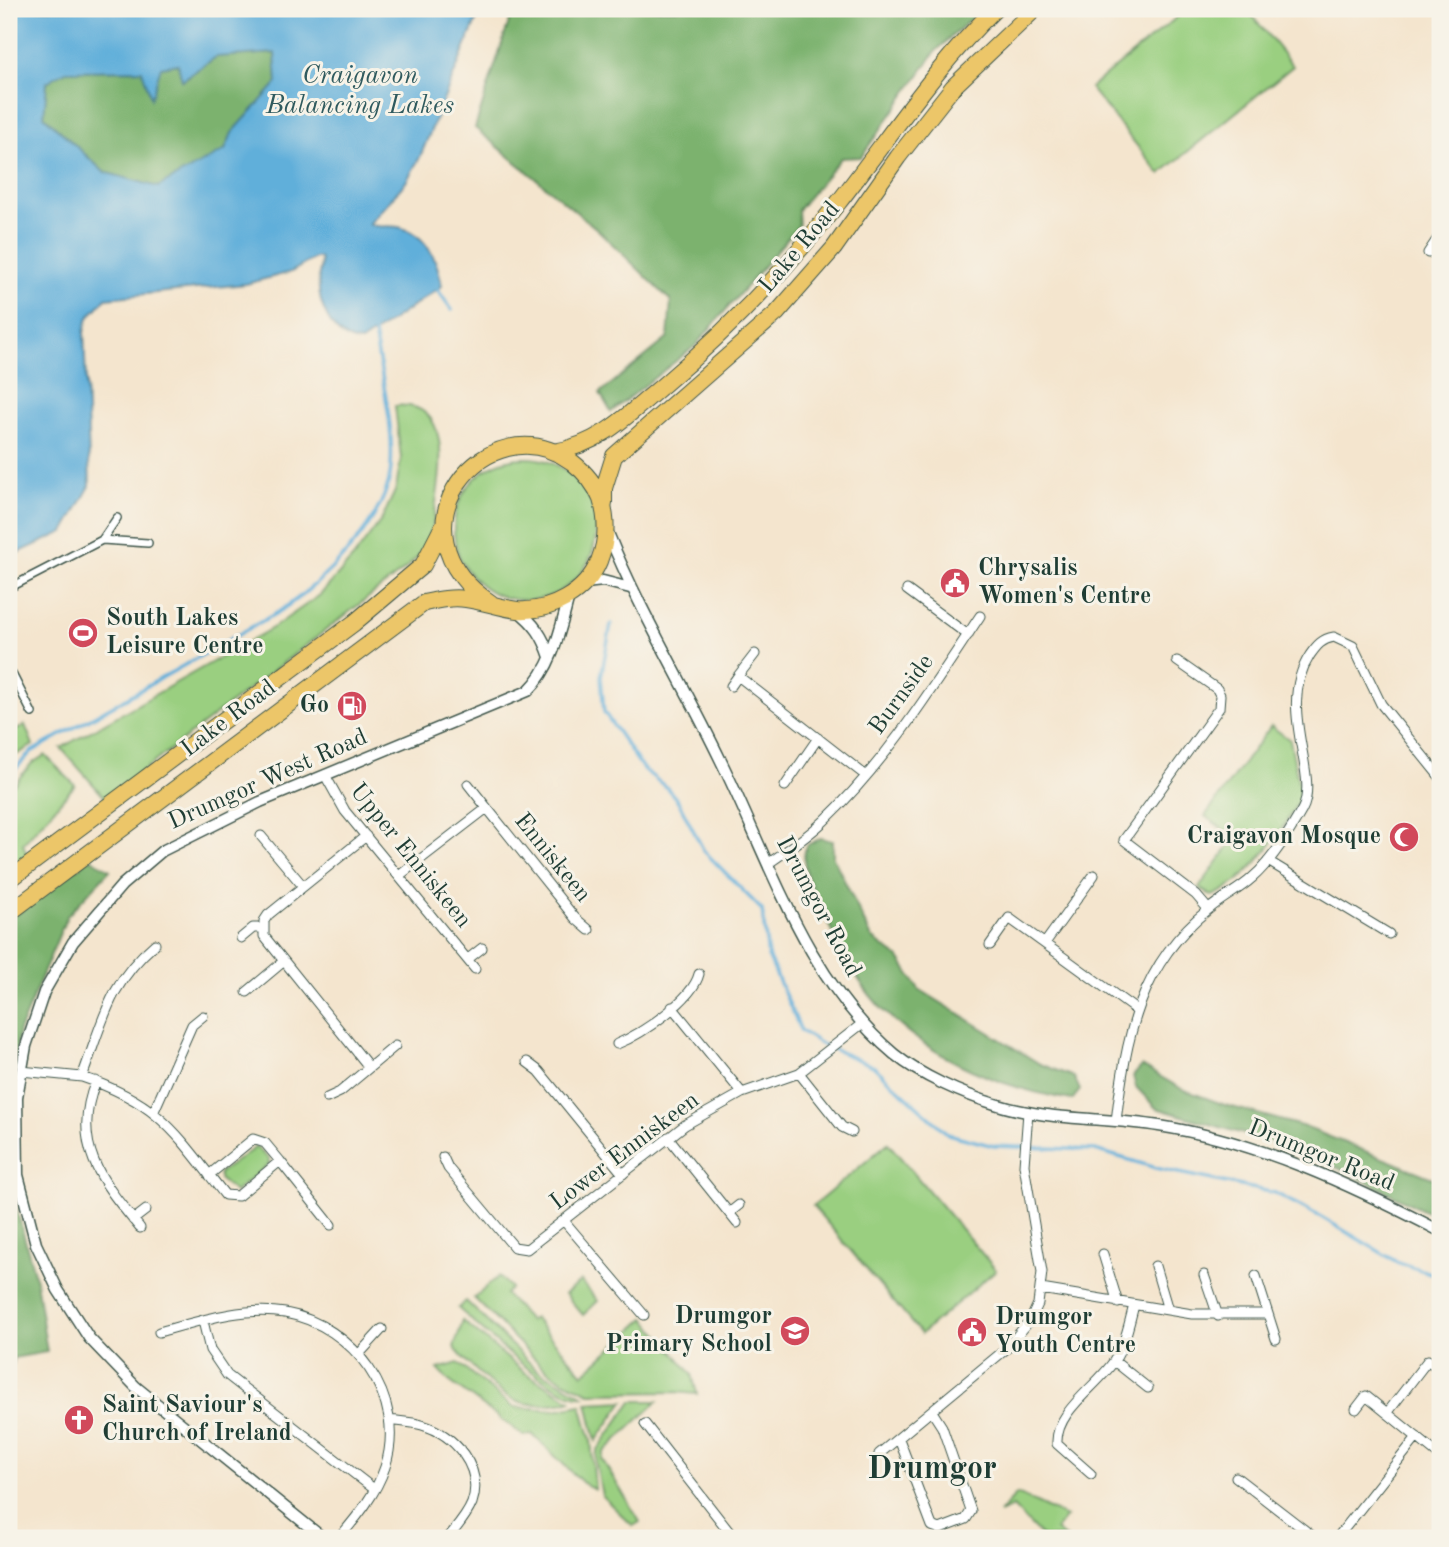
<svg xmlns="http://www.w3.org/2000/svg" width="1449" height="1547" font-family="'Old Standard TT',serif">
<style>
.green{fill:#9acf80;stroke:#5c865a;stroke-width:2}
.forest{fill:#7bb26e;stroke:#4d7851;stroke-width:2}
.water{fill:#60afda;stroke:#407687;stroke-width:2;fill-rule:evenodd}
.lines{fill:none;stroke-linecap:round;stroke-linejoin:round}
.stream{stroke:#60afda;stroke-width:3.5}
.pedestrian-casing{stroke:#3f564b;stroke-width:10}
.minor-casing{stroke:#3f564b;stroke-width:11}
.tertiary-casing{stroke:#3f564b;stroke-width:13}
.trunk-casing{stroke:#3f564b;stroke-width:18}
.pedestrian{stroke:#fff;stroke-width:7}
.minor{stroke:#fff;stroke-width:9}
.tertiary{stroke:#fff;stroke-width:10}
.trunk{stroke:#ecc669;stroke-width:16}
.labels{text-anchor:middle;dominant-baseline:central;stroke-width:6;stroke-linejoin:round;paint-order:stroke}
.street-label{font-size:24px;fill:#1f3d34;stroke:#f7f3e8}
.poi-label{font-size:24px;font-weight:bold;fill:#1f3d34;stroke:#f7f3e8;text-anchor:start}
.water-label{font-size:26px;font-style:italic;fill:#2f5a5e;stroke:#f7f3e8}
.district-label{font-size:32px;font-weight:bold;fill:#1f3d34;stroke:#f7f3e8}
</style>
<rect width="100%" height="100%" fill="#f7f3e8"/>
<filter id="ink" filterUnits="userSpaceOnUse"><feTurbulence type="fractalNoise" baseFrequency=".0143" numOctaves="2"/><feDisplacementMap in="SourceGraphic" scale="14" xChannelSelector="R" yChannelSelector="G"/><feConvolveMatrix kernelMatrix="1 2 1 2 8 2 1 2 1" color-interpolation-filters="sRGB"/></filter>
<filter id="wash" filterUnits="userSpaceOnUse"><feTurbulence type="fractalNoise" baseFrequency=".00686" numOctaves="4" result="noise"/><feDisplacementMap in="SourceGraphic" scale="28" xChannelSelector="R" yChannelSelector="G"/><feGaussianBlur stdDeviation="1.57" result="paint"/><feColorMatrix in="noise" values="0 0 0 0 0 0 0 0 0 0 0 0 0 0 0 0 0 1.4 0 .05"/><feComposite in="paint" operator="in"/></filter>
<g filter="url(#wash)">
<rect width="100%" height="100%" fill="#f4e5ce"/>
<!-- green -->
<path class="green" d="M 1187,9 L 1247,9 L 1293,66 L 1160,174 L 1090,88 Z
M 395,406 C 451,400 442,467 436,502 C 434,516 434,527 428,540 C 422,554 412,563 400,573 L 106,799 L 61,748 L 274,627 L 320,595 L 353,558 L 382,519 L 396,489 L 401,458 Z
M454 529a71 71 0 1 1 142 0a71 71 0 1 1-142 0Z
M 25,725 L 33,745 L 9,759 L 9,733 Z
M 1271,726 L 1290,740 L 1301,796 C 1284,829 1248,883 1212,896 L 1199,888 L 1235,838 L 1205,816 Z
M 45,755 L 75,785 L 23,844 L 27,855 L 9,870 L 9,790 L 31,764 Z
M 888,1143 L 996,1270 L 921,1334 L 813,1206 Z
M 256,1147 L 269,1159 L 269,1164 L 235,1192 L 219,1179 L 219,1173 Z
M 499,1276 L 511,1288 L 505,1294 L 530,1321 L 534,1318 L 583,1374 L 645,1318 L 692,1374 L 697,1394 L 676,1392 L 590,1393 L 563,1381 L 541,1365 L 474,1298 Z
M 581,1281 L 598,1301 L 583,1315 L 565,1294 Z
M 466,1301 L 536,1369 L 584,1396 C 556,1401 480,1328 458,1308 Z
M 463,1321 L 524,1372 L 571,1400 C 558,1405 530,1406 516,1401 C 504,1397 461,1358 454,1347 Z
M 458,1363 L 513,1407 L 555,1410 L 581,1405 L 591,1440 L 595,1489 L 583,1483 L 532,1434 L 524,1436 L 449,1381 L 438,1369 Z
M 624,1401 L 596,1441 L 587,1403 Z
M 632,1401 L 658,1401 L 604,1452 L 602,1459 L 640,1522 L 633,1526 L 602,1496 L 596,1464 L 597,1451 Z
M 1017,1494 L 1066,1517 L 1056,1530 L 1066,1538 L 1043,1538 L 1013,1507 L 999,1513 Z"/>
<!-- forest -->
<path class="forest" d="M 513,9 L 982,9 L 936,51 L 861,157 L 841,158 L 798,210 L 799,225 L 695,346 L 611,412 L 600,393 L 668,338 L 671,301 L 598,230 L 475,128 Z
M 275,53 L 277,83 L 232,133 L 225,150 L 158,188 L 104,172 L 44,116 L 47,82 L 66,71 L 143,70 L 178,64 L 183,80 L 216,57 Z
M 820,838 L 833,841 L 833,857 L 872,938 L 899,958 L 919,989 L 1040,1064 L 1074,1077 L 1080,1090 L 1072,1100 C 1005,1089 935,1061 885,1012 C 858,986 838,946 823,912 C 814,891 799,869 806,846 Z
M 90,858 L 110,870 L 67,916 L 19,1031 L 9,1093 L 9,920 Z
M 1142,1066 L 1182,1089 L 1225,1105 L 1305,1127 L 1440,1181 L 1440,1215 L 1439,1218 L 1345,1171 L 1291,1148 L 1156,1108 L 1136,1087 L 1133,1076 Z
M 9,1194 L 13,1196 L 36,1280 L 47,1352 L 13,1358 L 9,1389 Z"/>
<!-- water -->
<path class="water" d="M 9,9 L 481,9 L 420,157 L 406,182 L 369,224 C 379,229 391,224 402,228 C 428,236 438,262 442,286 L 361,342 C 331,340 316,302 319,274 C 320,268 322,265 320,258 L 315,258 L 291,272 L 246,284 L 106,298 L 88,318 L 84,332 L 90,486 L 64,532 L 9,557 ZM 275,53 L 277,83 L 232,133 L 225,150 L 158,187 L 104,172 L 44,116 L 47,82 L 66,71 L 142,70 L 151,98 L 161,67 L 178,64 L 182,80 L 216,57 Z"/>
<g class="lines">
<!-- stream -->
<path class="stream" d="M 437,289 L 452,310
M 611,624 L 601,677 L 604,712 L 643,769 L 667,788 L 678,801 L 704,851 L 762,910 L 768,956 L 801,1031 L 821,1044 L 873,1066 L 948,1134 L 994,1146 L 1095,1150 L 1160,1169 L 1275,1193 L 1321,1217 L 1397,1262 L 1440,1276
M 9,776 L 31,752 L 280,611 C 322,583 388,521 391,466 C 394,423 381,376 374,333
M 9,1284 L 9,1340"/>
</g>
</g>
<g filter="url(#ink)">
<g class="lines">
<!-- pedestrian casing -->
<g class="pedestrian-casing">
<path id="pedestrian" d="M 102,540 L 148,543
M 9,588 L 102,540 L 117,518
M 9,668 L 32,713"/>
</g>
<!-- minor casing -->
<g class="minor-casing">
<path id="minor" d="M 1428,253 L 1440,235
M 907,590 L 968,635
M 1177,661 L 1217,689 L 1220,695 L 1219,708 L 1124,840 L 1196,895 L 1208,909
M 738,676 L 755,654
M 731,686 L 738,676 L 865,775
M 325,775 L 345,811 L 475,969
M 468,784 L 487,808
M 785,786 L 818,738
M 261,836 L 303,886
M 366,836 L 268,915 L 264,921 L 264,936 L 369,1067
M 1268,861 L 1389,934
M 769,863 C 788,850 807,837 824,821 C 886,762 933,687 980,616
M 400,875 L 487,808 L 575,918 L 589,930
M 241,938 L 253,928 L 263,928
M 1045,943 L 1094,875
M 990,945 L 1009,918 L 1136,1010
M 468,959 L 482,948
M 247,992 L 284,961
M 672,1007 L 742,1093
M 617,1044 C 642,1034 693,999 699,974
M 527,1062 L 539,1071 L 623,1174
M 21,1071 L 82,1077 C 103,1022 108,984 155,944
M 799,1073 L 842,1127 L 852,1132
M 82,1077 C 160,1103 176,1133 225,1195 L 238,1196 L 280,1161 L 331,1225
M 96,1081 C 70,1144 102,1182 140,1228
M 327,1098 L 340,1092 L 395,1046
M 154,1111 L 192,1025 L 203,1016
M 1116,1121 C 1126,1038 1139,964 1209,909 C 1223,897 1239,890 1252,878 C 1272,861 1289,833 1302,810 C 1321,774 1275,709 1310,655 C 1317,645 1322,639 1334,637 L 1353,646 L 1381,704 L 1440,777
M 668,1137 L 737,1223
M 443,1157 L 448,1168 L 514,1247 L 527,1249 L 685,1125 L 742,1093 L 799,1073 L 863,1023
M 209,1175 L 253,1139 L 265,1143 L 280,1161
M 729,1213 L 739,1205
M 133,1220 L 146,1210
M 565,1222 L 644,1315
M 1103,1254 L 1118,1303
M 1155,1266 L 1168,1310
M 1204,1275 L 1218,1316
M 1256,1276 L 1276,1339
M 1041,1289 L 1192,1314 L 1268,1314
M 203,1321 L 210,1350 L 227,1375 L 374,1489
M 159,1332 C 199,1321 243,1306 285,1313 C 353,1325 408,1398 385,1467 C 376,1494 357,1517 339,1538
M 360,1353 L 382,1329
M 1114,1361 L 1148,1388
M 1356,1409 L 1366,1396 L 1440,1456
M 1388,1412 L 1428,1360 L 1440,1370
M 390,1420 C 400,1422 412,1422 422,1425 C 454,1434 484,1468 472,1503 C 467,1516 456,1528 448,1538
M 645,1424 L 734,1538
M 899,1439 L 932,1526 L 940,1529 L 966,1519 L 971,1511 L 942,1427 L 933,1413
M 879,1454 L 1006,1349 L 1031,1319 L 1038,1304 L 1042,1272 L 1024,1165 L 1028,1112
M 1091,1474 L 1057,1444 C 1055,1411 1097,1387 1114,1361 C 1125,1345 1129,1324 1134,1305
M 1236,1477 L 1315,1538
M 1337,1538 L 1417,1437"/>
</g>
<!-- tertiary casing -->
<g class="tertiary-casing">
<path id="tertiary" d="M 608,533 C 640,612 684,684 721,761 C 770,861 806,980 894,1054 C 921,1076 962,1094 995,1104 C 1047,1121 1105,1117 1159,1126 C 1258,1141 1351,1185 1440,1231
M 585,583 L 603,581 L 630,588
M 517,610 C 535,624 543,636 550,657
M 323,1538 L 136,1387 L 89,1338 L 58,1290 L 36,1244 L 18,1175 L 17,1097 L 26,1046 L 44,992 L 73,942 L 122,885 L 162,851 L 260,802 L 528,691 C 553,667 560,630 569,597"/>
</g>
<!-- trunk casing -->
<g class="trunk-casing">
<path id="trunk" d="M 554,452 C 599,445 628,415 661,387 C 726,332 785,271 838,203 C 889,138 935,67 995,9
M 604,503 L 604,488 L 614,456 L 777,313 L 834,248 L 898,157 L 953,87 L 1035,9
M 9,880 L 354,623 L 423,565 L 443,526
M 9,913 L 424,603 C 438,600 451,597 466,599 C 483,601 500,608 518,610 C 551,612 586,593 599,561 C 607,541 608,521 601,499 C 595,484 585,472 572,462 C 486,400 382,532 491,603"/>
</g>
<!-- pedestrian -->
<use href="#pedestrian" class="pedestrian"/>
<!-- minor -->
<use href="#minor" class="minor"/>
<!-- tertiary -->
<use href="#tertiary" class="tertiary"/>
<!-- trunk -->
<use href="#trunk" class="trunk"/>
</g>
</g>
<!-- icons -->
<defs>
<g id="civic-disc" transform="scale(1.575)"><circle r="9.5" fill="#d1495b" stroke="#f7f3e8"/><path d="M-.6-6.5H3V-4.5H.6V-3L4-1V1h2V6H-6V1h2V-1L-.6-3ZM-1.2 2.5V6h2.4V2.5Z" fill="#fff"/></g>
<g id="stadium-disc" transform="scale(1.575)"><circle r="9.5" fill="#d1495b" stroke="#f7f3e8"/><path d="M0-5a6.5 5 0 1 0 0 10a6.5 5 0 1 0 0-10ZM-3.5-1.8h7v3.6h-7Z" fill="#fff"/></g>
<g id="fuel-disc" transform="scale(1.575)"><circle r="9.5" fill="#d1495b" stroke="#f7f3e8"/><path d="M-5.5-6h7V0h2V4h1.3V-2.5L3-4.5l.8-.8L6-3V5H2.5V1h-1V6h-7ZM-4.2-4.7v3.2H.2V-4.7Z" fill="#fff"/></g>
<g id="mosque-disc" transform="scale(1.575)"><circle r="9.5" fill="#d1495b" stroke="#f7f3e8"/><path d="M3.5-4.9A6 6 0 1 0 3.5 4.9A5 5 0 1 1 3.5-4.9Z" fill="#fff"/></g>
<g id="school-disc" transform="scale(1.575)"><circle r="9.5" fill="#d1495b" stroke="#f7f3e8"/><path d="M0-5L7-2L0 1L-7-2ZM-4 1L0 2.5L4 1V4Q0 6-4 4Z" fill="#fff"/></g>
<g id="church-disc" transform="scale(1.575)"><circle r="9.5" fill="#d1495b" stroke="#f7f3e8"/><path d="M-1.2-6h2.4v3.5h3.3v2.4h-3.3V6h-2.4V-.1h-3.3v-2.4h3.3Z" fill="#fff"/></g>
</defs>
<g fill-rule="evenodd">
<use href="#civic-disc" x="955" y="583"/>
<use href="#stadium-disc" x="83" y="633"/>
<use href="#fuel-disc" x="352" y="706"/>
<use href="#mosque-disc" x="1404" y="837"/>
<use href="#school-disc" x="795" y="1331"/>
<use href="#civic-disc" x="972" y="1332"/>
<use href="#church-disc" x="79" y="1420"/>
</g>
<g class="labels">
<!-- street labels -->
<g class="street-label">
<text transform="translate(800 248) rotate(-50)">Lake Road</text>
<text transform="translate(902 695) rotate(-54)">Burnside</text>
<text transform="translate(229 719) rotate(-37)">Lake Road</text>
<text transform="translate(268 780) rotate(-24)">Drumgor West Road</text>
<text transform="translate(410 856) rotate(51)">Upper Enniskeen</text>
<text transform="translate(552 858) rotate(51)">Enniskeen</text>
<text transform="translate(818 907) rotate(62)">Drumgor Road</text>
<text transform="translate(625 1152) rotate(-37)">Lower Enniskeen</text>
<text transform="translate(1321 1156) rotate(22)">Drumgor Road</text>
</g>
<!-- poi labels -->
<g class="poi-label">
<text x="978" y="569">Chrysalis<tspan x="978" dy="28">Women's Centre</tspan></text>
<text x="106" y="619">South Lakes<tspan x="106" dy="28">Leisure Centre</tspan></text>
<text x="329" y="706" text-anchor="end">Go</text>
<text x="1381" y="837" text-anchor="end">Craigavon Mosque</text>
<text x="772" y="1317" text-anchor="end">Drumgor<tspan x="772" dy="28">Primary School</tspan></text>
<text x="995" y="1318">Drumgor<tspan x="995" dy="28">Youth Centre</tspan></text>
<text x="102" y="1406">Saint Saviour's<tspan x="102" dy="28">Church of Ireland</tspan></text>
</g>
<!-- water labels -->
<g class="water-label">
<text x="360" y="76">Craigavon<tspan x="360" dy="30">Balancing Lakes</tspan></text>
</g>
<!-- district labels -->
<g class="district-label">
<text x="932" y="1470">Drumgor</text>
</g>
</g>
<!-- margin -->
<rect width="1449" height="1547" fill="none" stroke="#f7f3e8" stroke-width="35"/>
</svg>
